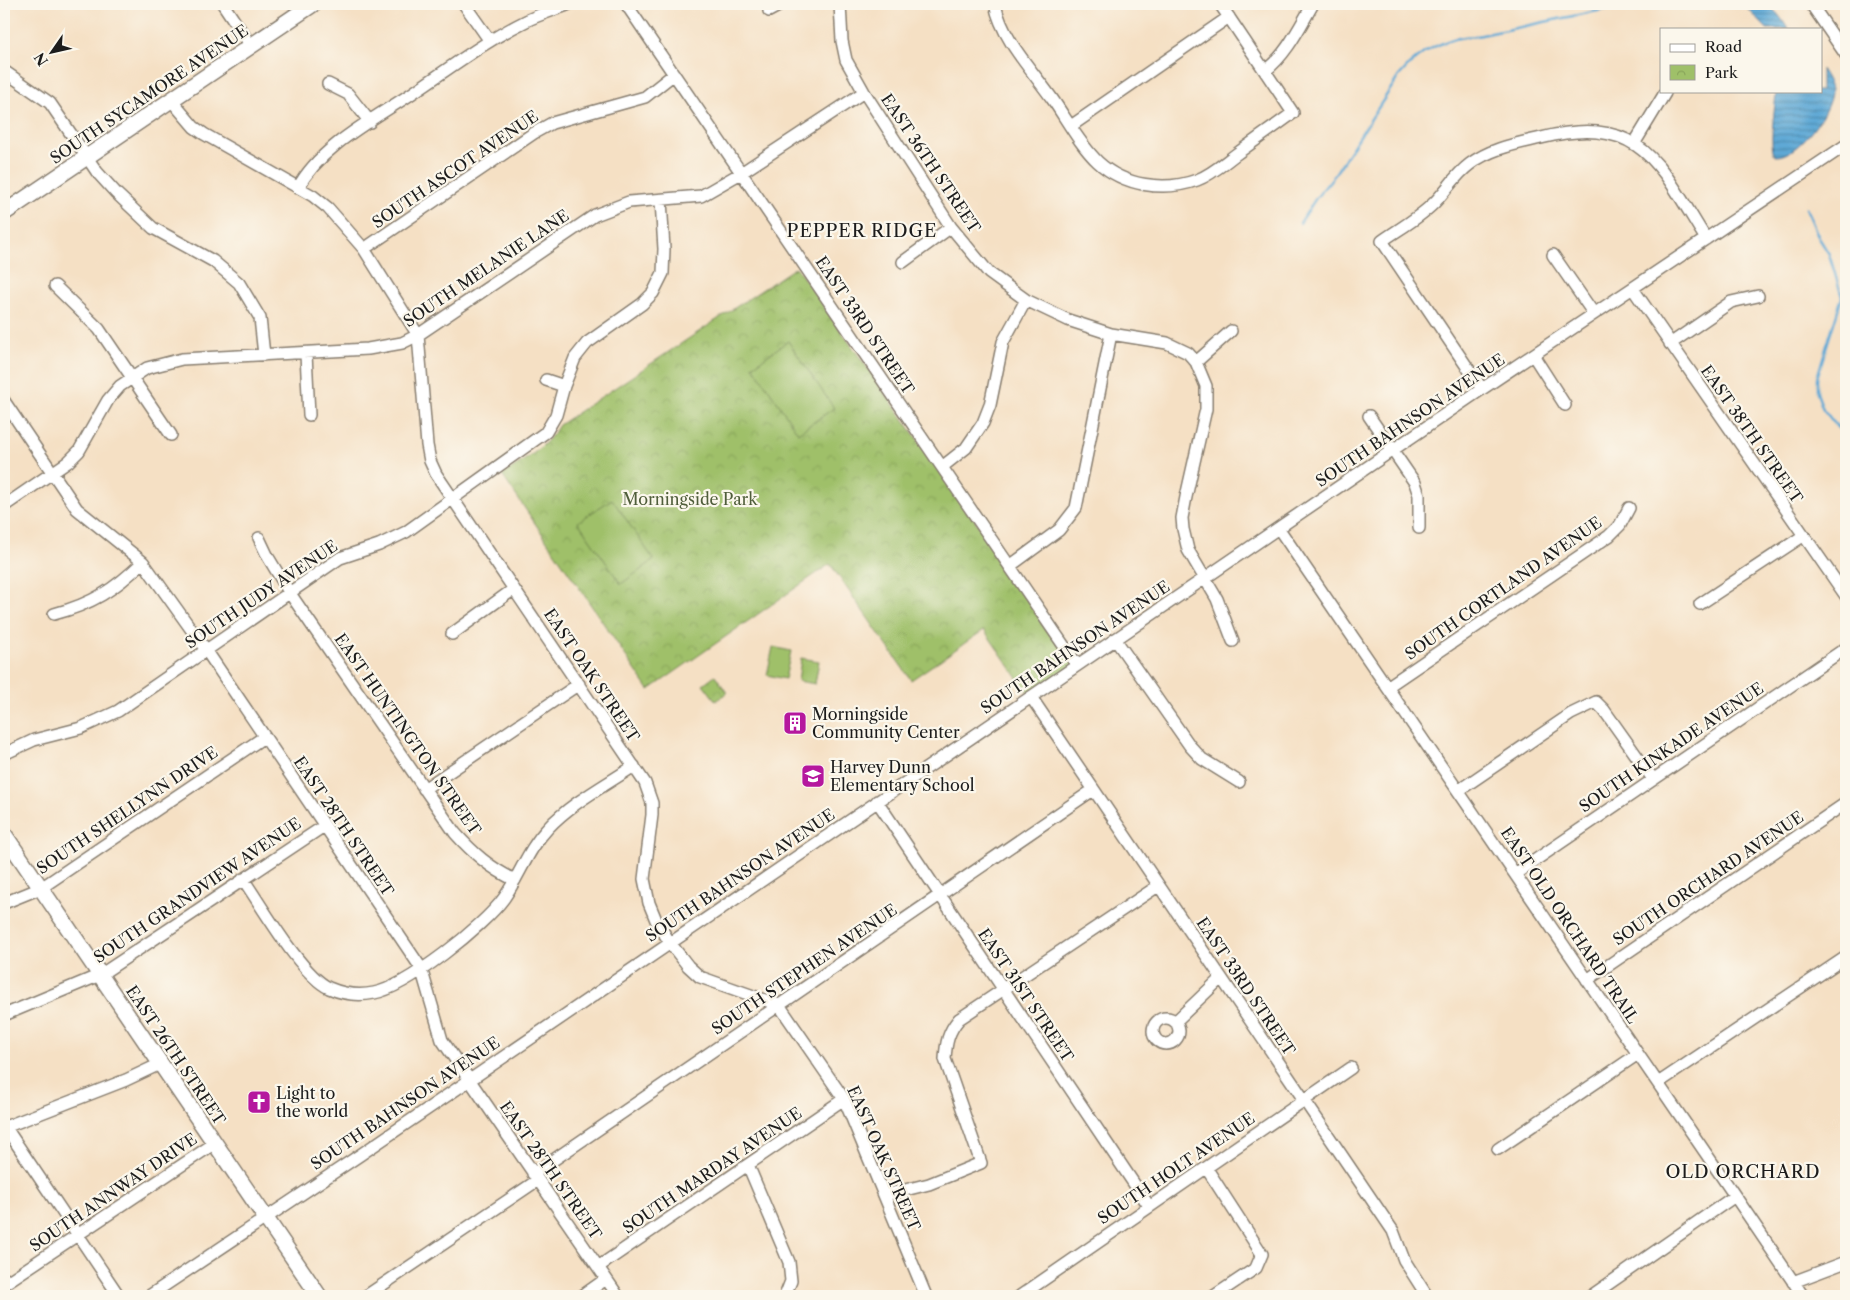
<svg xmlns="http://www.w3.org/2000/svg" width="1850" height="1300" font-family="'Libre Caslon Text',serif">
<style>
.park{fill:url(#park-crowns);stroke:#5e6e42}
.pitch{fill:#9fc069;stroke:#5e6e42}
.water{fill:url(#water-rules);stroke:#3d6279}
.lines{fill:none;stroke-linecap:round;stroke-linejoin:round}
.stream{stroke:#5ea9d6;stroke-width:2.5}
.minor-casing{stroke:#887e70;stroke-width:14}
.major-casing{stroke:#887e70;stroke-width:18}
.minor{stroke:#fff;stroke-width:11}
.major{stroke:#fff;stroke-width:15}
.labels{text-anchor:middle;dominant-baseline:central;stroke-width:4.5;stroke-linejoin:round;paint-order:stroke}
.street-label{font-size:16px;fill:#1c1c1c;stroke:#fbf7ec}
.park-label{font-size:16px;fill:#505e3b;stroke:#fbf7ec}
.poi-label{font-size:16px;fill:#1c1c1c;stroke:#fbf7ec;text-anchor:start}
.neighbourhood-label{font-size:18px;letter-spacing:1px;fill:#1c1c1c;stroke:#fbf7ec}
</style>
<defs>
<pattern id="park-crowns" width="20" height="18" patternUnits="userSpaceOnUse" patternTransform="scale(1.25)"><rect width="20" height="18" fill="#9fc069"/><path d="M2 6a3 3 0 1 1 6 0M12 15a3 3 0 1 1 6 0" fill="none" stroke="#88a45a"/></pattern>
<pattern id="water-rules" width="6" height="5" patternUnits="userSpaceOnUse" patternTransform="scale(1.25)"><rect width="6" height="5" fill="#5ea9d6"/><path d="M0 2.5h6" fill="none" stroke="#4d89ad"/></pattern>
</defs>
<rect width="100%" height="100%" fill="#fbf7ec"/>
<filter id="ink" filterUnits="userSpaceOnUse"><feTurbulence type="fractalNoise" baseFrequency=".02" numOctaves="2"/><feDisplacementMap in="SourceGraphic" scale="10" xChannelSelector="R" yChannelSelector="G"/><feConvolveMatrix kernelMatrix="1 2 1 2 8 2 1 2 1" color-interpolation-filters="sRGB"/></filter>
<filter id="wash" filterUnits="userSpaceOnUse"><feTurbulence type="fractalNoise" baseFrequency=".0096" numOctaves="4" result="noise"/><feDisplacementMap in="SourceGraphic" scale="20" xChannelSelector="R" yChannelSelector="G"/><feGaussianBlur stdDeviation="1.12" result="paint"/><feColorMatrix in="noise" values="0 0 0 0 0 0 0 0 0 0 0 0 0 0 0 0 0 1.4 0 .05"/><feComposite in="paint" operator="in"/></filter>
<g filter="url(#wash)">
<rect width="100%" height="100%" fill="#f5e0c4"/>
<!-- park -->
<path class="park" d="M 796,267 L 1077,665 L 1031,697 L 984,630 L 911,680 L 830,564 L 649,690 L 502,475 C 524,460 546,448 559,425 Z
M 715,675 L 727,693 L 716,701 L 703,684 Z"/>
<!-- pitch -->
<path class="pitch" d="M 788,341 L 834,408 L 798,433 L 753,366 Z
M 612,499 L 654,560 L 621,584 L 578,522 Z
M 773,647 L 791,651 L 785,679 L 767,675 Z
M 801,658 L 819,661 L 815,684 L 798,681 Z"/>
<!-- water -->
<path class="water" d="M 1734,4 C 1764,4 1771,0 1788,29 L 1767,29 L 1748,9 Z
M 1821,69 C 1825,75 1830,83 1831,90 C 1832,110 1798,157 1776,156 C 1767,149 1776,104 1776,91 L 1821,91 Z"/>
<g class="lines">
<!-- stream -->
<path class="stream" d="M 1806,208 L 1819,238 L 1829,254 L 1842,297 L 1822,361 L 1817,378 L 1817,393 L 1823,409 L 1846,438
M 1300,223 L 1316,198 L 1333,177 L 1399,76 C 1419,52 1446,36 1477,36 L 1631,4"/>
</g>
</g>
<g filter="url(#ink)">
<g class="lines">
<!-- minor casing -->
<g class="minor-casing">
<path id="minor" d="M 223,4 L 251,46
M 464,4 L 490,41
M 626,4 L 1077,665
M 840,4 L 842,41 L 846,60 L 864,92 L 951,227 L 989,273 L 1026,300 L 1068,320 L 1111,334 L 1167,343 L 1188,353 L 1196,362 L 1206,386 L 1206,409 L 1186,497 L 1182,518 L 1183,529 L 1188,550 L 1217,599 L 1233,641
M 995,4 C 1002,40 1033,71 1053,100 C 1067,120 1080,145 1098,162 C 1124,186 1164,192 1197,180 C 1211,175 1223,164 1235,155 C 1254,141 1274,127 1293,113 L 1220,4
M 1811,4 L 1846,55
M 769,11 L 782,4
M 4,71 L 50,103 L 97,172 L 116,193 L 153,228 L 213,261 L 239,283 L 260,318 L 264,355
M 1265,71 C 1287,54 1299,28 1313,4
M 328,84 L 348,94 L 370,122
M 171,100 L 194,127 L 204,134 L 313,196 L 328,208 L 364,249 L 418,335 L 427,445 L 430,461 L 436,474 L 645,783 L 652,803 L 652,815 L 644,879 L 649,903 L 656,920 L 670,943 L 688,966 L 700,977 L 779,1005 L 844,1099 L 926,1296
M 1071,126 L 1229,17
M 1634,144 L 1665,93
M 298,188 C 320,146 376,118 414,92 C 451,67 487,40 526,21 C 540,14 555,10 569,4
M 364,249 L 534,133 L 552,123 L 645,97 L 674,74
M 1553,255 L 1594,314
M 903,262 L 951,227
M 55,286 L 99,329 L 171,435
M 1633,289 L 1846,596
M 1670,344 L 1731,302 L 1758,296
M 306,354 L 309,415
M 1533,355 L 1565,405
M 1196,362 L 1231,331
M 546,380 L 564,386
M 1482,389 L 1382,241 C 1399,229 1419,218 1434,203 C 1447,190 1455,175 1470,164 C 1491,148 1516,144 1541,138 C 1642,113 1659,164 1706,239
M 4,401 L 77,509 L 143,562 L 206,650 L 421,968 L 442,1040 L 618,1296
M 1369,416 L 1415,483 L 1419,495 L 1419,528
M 942,467 L 966,448 L 983,423 L 990,405 L 1003,342 L 1026,300
M 4,506 L 68,462 L 79,451 L 108,400 L 120,386 L 147,368 L 182,359 L 368,349 L 402,343 L 418,335 L 595,215 L 629,202 L 701,196 L 741,173 L 864,92
M 1279,529 L 1735,1196 L 1591,1296
M 259,538 L 268,557 L 289,592 L 455,833 C 473,853 490,868 515,880
M 1010,566 L 1059,530 L 1076,508 L 1111,334
M 1700,604 L 1803,536
M 54,614 C 92,604 114,590 143,562
M 452,634 L 514,589
M 1115,639 L 1190,746 L 1202,759 L 1239,782
M 1387,687 L 1609,536 L 1620,525 L 1629,508
M 1031,697 L 1393,1231 L 1404,1260 L 1427,1296
M 4,754 L 34,740 L 81,728 L 118,711 L 340,558 L 379,545 L 406,532 L 546,432 L 556,415 L 564,386 L 575,358 L 587,343 L 642,304 L 653,293 L 663,273 L 664,249 L 661,200
M 424,789 L 579,684
M 1458,791 L 1571,714 L 1596,702 L 1604,710 L 1653,779
M 877,801 L 1149,1206
M 1515,874 L 1846,648
M 243,879 C 262,906 301,975 329,988 C 343,994 359,996 374,993 C 407,987 484,926 504,898 C 520,875 528,849 548,828 C 571,803 606,785 634,766
M 4,903 L 41,888 L 264,737
M 1587,980 L 1846,803
M 4,1015 L 100,975 L 324,826
M1153 1031a13 13 0 1 1 26 0a13 13 0 1 1-26 0Z
M 1175,1022 L 1221,978
M 1658,1083 L 1846,957
M 4,1125 L 119,1296
M 5,1127 L 126,1080 L 160,1064
M 1498,1149 L 1638,1054
M 748,1165 L 789,1262 L 791,1281 L 785,1296
M 1207,1169 L 1262,1254 L 1256,1268 L 1214,1296
M 533,1174 L 1093,790
M 885,1195 L 929,1184 L 981,1163 L 945,1059 C 946,1043 948,1032 959,1019 L 1158,886
M 1735,1196 L 1803,1296
M 598,1267 L 844,1099
M 1793,1282 L 1846,1262
M 4,1284 L 215,1143
M 149,1296 L 360,1155 L 1482,389 L 1846,145
M 366,1296 L 538,1180
M 582,1296 L 606,1279
M 1020,1296 L 1351,1068"/>
</g>
<!-- major casing -->
<g class="major-casing">
<path id="major" d="M 4,213 L 313,4
M 4,834 L 319,1296"/>
</g>
<!-- minor -->
<use href="#minor" class="minor"/>
<!-- major -->
<use href="#major" class="major"/>
</g>
</g>
<!-- icons -->
<defs>
<g id="building-square" transform="scale(1.25)"><rect x="-9" y="-9" width="18" height="18" rx="4" fill="#b5179e" stroke="#fbf7ec"/><path d="M-4-6H4V6H1V3H-1V6H-4ZM-2.5-4.3h1.7v1.8h-1.7ZM.8-4.3h1.7v1.8H.8ZM-2.5-1h1.7V.8h-1.7ZM.8-1h1.7V.8H.8Z" fill="#fff"/></g>
<g id="school-square" transform="scale(1.25)"><rect x="-9" y="-9" width="18" height="18" rx="4" fill="#b5179e" stroke="#fbf7ec"/><path d="M0-5L7-2L0 1L-7-2ZM-4 1L0 2.5L4 1V4Q0 6-4 4Z" fill="#fff"/></g>
<g id="church-square" transform="scale(1.25)"><rect x="-9" y="-9" width="18" height="18" rx="4" fill="#b5179e" stroke="#fbf7ec"/><path d="M-1.2-6h2.4v3.5h3.3v2.4h-3.3V6h-2.4V-.1h-3.3v-2.4h3.3Z" fill="#fff"/></g>
</defs>
<g fill-rule="evenodd">
<use href="#building-square" x="795" y="723"/>
<use href="#school-square" x="813" y="776"/>
<use href="#church-square" x="259" y="1102"/>
</g>
<g class="labels">
<!-- street labels -->
<g class="street-label">
<text transform="translate(149 94) rotate(-34)">SOUTH SYCAMORE AVENUE</text>
<text transform="translate(931 163) rotate(56)">EAST 36TH STREET</text>
<text transform="translate(455 169) rotate(-34)">SOUTH ASCOT AVENUE</text>
<text transform="translate(486 268) rotate(-34)">SOUTH MELANIE LANE</text>
<text transform="translate(865 325) rotate(56)">EAST 33RD STREET</text>
<text transform="translate(1410 420) rotate(-34)">SOUTH BAHNSON AVENUE</text>
<text transform="translate(1752 434) rotate(55)">EAST 38TH STREET</text>
<text transform="translate(1503 588) rotate(-35)">SOUTH CORTLAND AVENUE</text>
<text transform="translate(261 594) rotate(-34)">SOUTH JUDY AVENUE</text>
<text transform="translate(1075 647) rotate(-34)">SOUTH BAHNSON AVENUE</text>
<text transform="translate(592 675) rotate(56)">EAST OAK STREET</text>
<text transform="translate(408 734) rotate(55)">EAST HUNTINGTON STREET</text>
<text transform="translate(1671 747) rotate(-34)">SOUTH KINKADE AVENUE</text>
<text transform="translate(127 810) rotate(-34)">SOUTH SHELLYNN DRIVE</text>
<text transform="translate(344 826) rotate(56)">EAST 28TH STREET</text>
<text transform="translate(740 875) rotate(-34)">SOUTH BAHNSON AVENUE</text>
<text transform="translate(1708 878) rotate(-34)">SOUTH ORCHARD AVENUE</text>
<text transform="translate(197 890) rotate(-34)">SOUTH GRANDVIEW AVENUE</text>
<text transform="translate(1570 925) rotate(56)">EAST OLD ORCHARD TRAIL</text>
<text transform="translate(804 969) rotate(-34)">SOUTH STEPHEN AVENUE</text>
<text transform="translate(1246 986) rotate(56)">EAST 33RD STREET</text>
<text transform="translate(1026 995) rotate(56)">EAST 31ST STREET</text>
<text transform="translate(176 1055) rotate(56)">EAST 26TH STREET</text>
<text transform="translate(405 1103) rotate(-34)">SOUTH BAHNSON AVENUE</text>
<text transform="translate(884 1158) rotate(66)">EAST OAK STREET</text>
<text transform="translate(1176 1168) rotate(-34)">SOUTH HOLT AVENUE</text>
<text transform="translate(551 1170) rotate(55)">EAST 28TH STREET</text>
<text transform="translate(712 1170) rotate(-34)">SOUTH MARDAY AVENUE</text>
<text transform="translate(113 1192) rotate(-34)">SOUTH ANNWAY DRIVE</text>
</g>
<!-- park labels -->
<g class="park-label">
<text x="690" y="499">Morningside Park</text>
</g>
<!-- poi labels -->
<g class="poi-label">
<text x="812" y="714">Morningside<tspan x="812" dy="18">Community Center</tspan></text>
<text x="830" y="767">Harvey Dunn<tspan x="830" dy="18">Elementary School</tspan></text>
<text x="276" y="1093">Light to<tspan x="276" dy="18">the world</tspan></text>
</g>
<!-- neighbourhood labels -->
<g class="neighbourhood-label">
<text x="862" y="231">PEPPER RIDGE</text>
<text x="1743" y="1172">OLD ORCHARD</text>
</g>
</g>
<!-- margin -->
<rect width="1850" height="1300" fill="none" stroke="#fbf7ec" stroke-width="20"/>
<!-- legend -->
<rect x="1660" y="28" width="162" height="65" fill="#fbf7ec" stroke="#a29f99"/>
<rect x="1670" y="44" width="25" height="8" fill="#ffffff" stroke="#a29f99"/>
<text x="1705" y="52" font-size="15" fill="#1c1c1c">Road</text>
<rect x="1670" y="65" width="25" height="15" fill="url(#park-crowns)" stroke="#a29f99"/>
<text x="1705" y="78" font-size="15" fill="#1c1c1c">Park</text>
<!-- north arrow -->
<g transform="translate(52 52) rotate(236)" stroke="#fbf7ec" stroke-width="4" paint-order="stroke">
<path d="M0-4L9 19L0 12L-9 19Z" fill="#1c1c1c"/>
<text y="-8" font-size="14" font-weight="bold" text-anchor="middle" fill="#1c1c1c">N</text>
</g>
</svg>
